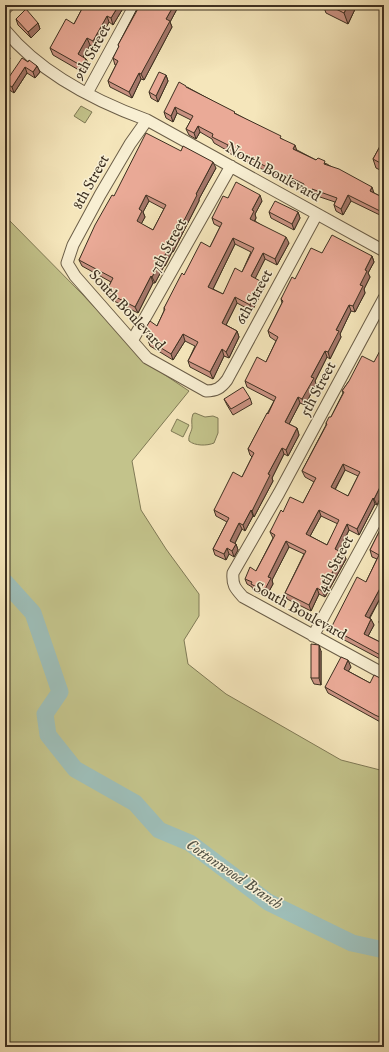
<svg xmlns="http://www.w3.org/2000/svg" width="389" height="1052" font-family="'IM FELL English',serif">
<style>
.green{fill:#c3c38b;stroke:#807a56}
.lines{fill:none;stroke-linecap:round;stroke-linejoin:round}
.river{stroke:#9ebeb8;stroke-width:17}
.street-casing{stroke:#6b5e48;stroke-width:13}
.street{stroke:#f8efd3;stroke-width:11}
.wall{fill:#c99282;stroke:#3d3021;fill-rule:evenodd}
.shaded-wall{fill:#a4776a;stroke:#3d3021}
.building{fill:#eaaa97;stroke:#3d3021;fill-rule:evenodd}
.labels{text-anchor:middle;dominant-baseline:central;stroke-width:3;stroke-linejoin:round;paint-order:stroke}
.street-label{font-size:15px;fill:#3d3021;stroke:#f8efd3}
.water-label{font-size:16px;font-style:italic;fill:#555447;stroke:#f8efd3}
</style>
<rect width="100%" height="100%" fill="#f5e6bb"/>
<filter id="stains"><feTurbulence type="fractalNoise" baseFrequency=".005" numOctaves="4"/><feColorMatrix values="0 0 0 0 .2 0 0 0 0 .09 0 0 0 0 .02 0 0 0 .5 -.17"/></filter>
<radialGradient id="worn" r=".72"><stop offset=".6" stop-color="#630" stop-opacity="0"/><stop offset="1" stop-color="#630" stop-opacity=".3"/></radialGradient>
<!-- green -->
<path class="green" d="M 81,106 L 92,112 L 85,123 L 74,116 Z
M 5,216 L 83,295 L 125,340 L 156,369 L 189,391 L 132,461 L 141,510 L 166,549 L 199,594 L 199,616 L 184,640 L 188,664 L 226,694 L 341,760 L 384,771 L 384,1047 L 5,1047 Z
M 195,413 L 205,417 L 213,416 L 218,418 L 218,433 L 214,443 C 207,446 195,446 189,441 C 188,436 191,433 192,428 C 192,423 191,419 193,414 Z
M 177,419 L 189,425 L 183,437 L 171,431 Z"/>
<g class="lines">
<!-- river -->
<path class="river" d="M 5,582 L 33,613 L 60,692 L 45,714 L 48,735 L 75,769 L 135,803 L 159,830 L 190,843 L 268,902 L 352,943 L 384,950"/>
<!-- street casing -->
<g class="street-casing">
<path id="street" d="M 5,9 L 9,5
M 5,30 C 41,74 95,101 147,120 L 384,251
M 87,93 L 135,5
M 147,120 L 130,144 L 100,195 L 73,245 L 67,263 L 75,276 L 147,358 L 206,391 C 216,391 221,388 227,380 L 317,214
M 384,298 L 279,493 L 233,573 C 232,585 235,588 243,597 L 384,674
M 132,341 L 231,166
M 313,636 L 384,506"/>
</g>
<!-- street -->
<use href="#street" class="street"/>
</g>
<!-- wall -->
<path class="wall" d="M 84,5 L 125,5 L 113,25 L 109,22 L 95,48 L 90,45 L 83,57 L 86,59 L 89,65 L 84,73 L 53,55 L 50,48 L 74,24 Z
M 139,5 L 176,5 L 177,9 L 170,22 L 172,27 L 144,80 L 141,79 L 132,98 L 110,87 L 108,81 L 116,65 L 115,65 L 113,58 L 119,47 L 118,45 Z
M 323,5 L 357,5 L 348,24 L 326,13 Z
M 16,19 L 38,23 L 40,29 L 31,38 L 18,25 Z
M 28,62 L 37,66 L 40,72 L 35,78 L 27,73 L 14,93 L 8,89 L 5,83 Z
M 166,75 L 168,81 L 158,102 L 151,98 L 149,92 Z
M 187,87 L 282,139 L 297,150 L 316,160 L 327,164 L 374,193 L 384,198 L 384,217 L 351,201 L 343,215 L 336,211 L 334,205 L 335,202 L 314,195 L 312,197 L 305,193 L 303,189 L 283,179 L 282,182 L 275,178 L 274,175 L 229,153 L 228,151 L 214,143 L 212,139 L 200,132 L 196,139 L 189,135 L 186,129 L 191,120 L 177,113 L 173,122 L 166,118 L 164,112 Z
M 384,139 L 384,172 L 376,168 L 373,159 Z
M 216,168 L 199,199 L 199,201 L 173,252 L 172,252 L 165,266 L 164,266 L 155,283 L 153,283 L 138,313 L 108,298 L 106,292 L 111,282 L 82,266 L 79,260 L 114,196 ZM 149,201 L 164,209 L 153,230 L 141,224 L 145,217 L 143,212 Z
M 228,198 L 262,201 L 255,214 L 256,218 L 255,221 L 289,243 L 277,265 L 265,259 L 255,278 L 264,288 L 252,311 L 237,303 L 226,325 L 237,331 L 239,337 L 229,358 L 224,356 L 213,379 L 190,367 L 188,361 L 195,346 L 185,341 L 173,360 L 150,346 L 148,340 L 150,337 L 147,335 L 145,329 L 157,326 L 164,311 L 164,308 L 184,275 L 210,247 L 220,227 L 214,224 L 212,218 ZM 235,244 L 251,252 L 242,272 L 223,294 L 213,289 Z
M 269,212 L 298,212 L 300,218 L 294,230 L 271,218 Z
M 322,253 L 372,256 L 374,262 L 368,273 L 370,277 L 364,289 L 365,293 L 355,312 L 351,311 L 340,334 L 341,337 L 330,359 L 327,357 L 315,381 L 316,384 L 305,405 L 300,403 L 289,424 L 297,428 L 299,435 L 288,456 L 284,454 L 272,478 L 273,481 L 254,517 L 253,516 L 245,531 L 242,529 L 235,543 L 236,544 L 238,550 L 234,557 L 229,554 L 226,560 L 215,555 L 213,549 L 227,522 L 216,516 L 214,510 L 242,477 L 252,457 L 250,455 L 248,449 L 274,401 L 247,387 L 245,381 L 266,362 L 276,341 L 270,337 L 268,331 L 282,303 L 281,299 L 295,279 Z
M 349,381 L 377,505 L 375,504 L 359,535 L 349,530 L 339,551 L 343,553 L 346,559 L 325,597 L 319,594 L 311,611 L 287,599 L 285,593 L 304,554 L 289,547 L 272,580 L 273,584 L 266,597 L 253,590 L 252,587 L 247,584 L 245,579 L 256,571 L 273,538 L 270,532 L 283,512 L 303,503 L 314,482 L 305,477 L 302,471 L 326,425 L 326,423 L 331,417 L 343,393 L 342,391 ZM 345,470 L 358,476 L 348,496 L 335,490 ZM 321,516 L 338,524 L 327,545 L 310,536 Z
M 250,398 L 252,404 L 233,415 L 227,405 L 224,399 Z
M 384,522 L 384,591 L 370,618 L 374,625 L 368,636 L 384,644 L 384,661 L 333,634 L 331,628 L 366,582 L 377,559 L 372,557 L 370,550 Z
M 384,612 L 384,630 L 381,629 L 379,622 Z
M 321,651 L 321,685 L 314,684 L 311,678 Z
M 351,667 L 348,671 L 370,683 L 384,680 L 384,724 L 328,693 L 325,687 Z"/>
<!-- shaded-wall -->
<path class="shaded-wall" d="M 119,5 L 125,5 L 113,25 L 111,18 Z
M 174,5 L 176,5 L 177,9 L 170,22 L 172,27 L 144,80 L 141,74 L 166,19 Z
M 348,5 L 357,5 L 348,24 L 344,13 Z
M 107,16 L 109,22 L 95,48 L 93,41 Z
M 38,23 L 40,29 L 31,38 L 28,32 Z
M 87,38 L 90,45 L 81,61 L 78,54 Z
M 8,52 L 10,59 L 5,64 L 5,56 Z
M 86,59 L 89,65 L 84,73 L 82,66 Z
M 37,66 L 40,72 L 35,78 L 33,72 Z
M 25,67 L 27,73 L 14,93 L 12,87 Z
M 139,73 L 141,79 L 132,98 L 129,92 Z
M 166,75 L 168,81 L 158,102 L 156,96 Z
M 175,107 L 177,113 L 173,122 L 171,116 Z
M 198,126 L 200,132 L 196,139 L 194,133 Z
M 295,145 L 297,151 L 293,149 Z
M 213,162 L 216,168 L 199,199 L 199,201 L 173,252 L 171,246 L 196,194 Z
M 281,173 L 283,179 L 282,182 L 280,176 Z
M 372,187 L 374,193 L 370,191 Z
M 312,189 L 314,195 L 312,197 L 310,191 Z
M 146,195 L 149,201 L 143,212 L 145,217 L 139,228 L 137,221 L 139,209 Z
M 260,195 L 262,201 L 255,214 L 256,218 L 252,225 L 250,219 L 252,210 Z
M 348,195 L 351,201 L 343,215 L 341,209 Z
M 298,212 L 300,218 L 294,230 L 292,224 Z
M 286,237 L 289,243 L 277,265 L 275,259 Z
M 233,238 L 235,244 L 211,293 L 208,287 Z
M 170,246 L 172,252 L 165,266 L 162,260 Z
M 263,253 L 265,259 L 253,283 L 251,276 Z
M 372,256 L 374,262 L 368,273 L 370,277 L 364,289 L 365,293 L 355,312 L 353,306 L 365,270 Z
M 161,260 L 164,266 L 155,283 L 152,277 Z
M 151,276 L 153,283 L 138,313 L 135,307 Z
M 262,282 L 264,288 L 252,311 L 250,305 Z
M 235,297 L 237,303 L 224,329 L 222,323 Z
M 349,305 L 351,311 L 340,334 L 341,337 L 330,359 L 328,352 L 336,330 Z
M 237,331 L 239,337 L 229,358 L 226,352 Z
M 183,334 L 185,341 L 173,360 L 171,354 Z
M 222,349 L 224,356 L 213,379 L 210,372 Z
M 325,351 L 327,357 L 315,381 L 316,384 L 305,405 L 302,399 L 311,377 Z
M 298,397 L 300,403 L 287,428 L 285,422 Z
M 297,428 L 299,435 L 288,456 L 286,450 Z
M 282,448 L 284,454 L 272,478 L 273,481 L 254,517 L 252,511 L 268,474 Z
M 343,464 L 345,470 L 333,493 L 331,487 Z
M 384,479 L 384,490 L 377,505 L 374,499 Z
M 373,498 L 375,504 L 359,535 L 357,529 Z
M 251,510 L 253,516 L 245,531 L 243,525 Z
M 319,510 L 321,516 L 308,540 L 306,534 Z
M 239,523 L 242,529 L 233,547 L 230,541 Z
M 347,524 L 349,530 L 337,555 L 335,549 Z
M 286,541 L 289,547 L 272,580 L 273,584 L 266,597 L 264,591 L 268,577 Z
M 236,544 L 238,550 L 234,557 L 232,551 Z
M 227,548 L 229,554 L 226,560 L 224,554 Z
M 343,553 L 346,559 L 325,597 L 322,591 Z
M 384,581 L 384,591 L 367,622 L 365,616 Z
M 317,588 L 319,594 L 311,611 L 309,605 Z
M 371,619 L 374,625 L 366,640 L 364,634 Z
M 319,645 L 321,651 L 321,685 L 319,678 Z
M 348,660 L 351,667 L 346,675 L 344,669 Z"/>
<!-- building -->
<path class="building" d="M 84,5 L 119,5 L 111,18 L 107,16 L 93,41 L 87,38 L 78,54 L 86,59 L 82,66 L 50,48 L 66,19 L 74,24 Z
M 140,5 L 174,5 L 166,19 L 170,21 L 141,74 L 139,73 L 129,92 L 108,81 L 118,61 L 113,58 L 119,46 L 118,45 Z
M 328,5 L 348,5 L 344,13 Z
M 26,9 L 38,23 L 28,32 L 16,19 Z
M 5,49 L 8,52 L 5,56 Z
M 22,58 L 28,62 L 29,60 L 37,66 L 33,72 L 25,67 L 12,87 L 5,83 Z
M 159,72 L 166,75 L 156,96 L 149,92 Z
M 179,82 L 186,86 L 186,87 L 235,112 L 234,113 L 281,136 L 280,138 L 295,145 L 293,149 L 316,160 L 318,158 L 325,161 L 324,164 L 339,169 L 372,187 L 370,191 L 384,198 L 384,213 L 348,195 L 341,209 L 334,205 L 337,198 L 312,189 L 310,191 L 303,187 L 304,184 L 281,173 L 280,176 L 272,172 L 273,170 L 227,147 L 228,145 L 212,137 L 213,134 L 198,126 L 194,133 L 186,129 L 193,116 L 175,107 L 171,116 L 164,112 Z
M 146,133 L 181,151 L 183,146 L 213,162 L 196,194 L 197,195 L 171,246 L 170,246 L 162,260 L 161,260 L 152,277 L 151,276 L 135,307 L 106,292 L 113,278 L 79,260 L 95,225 L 112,195 L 114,196 ZM 146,195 L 166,205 L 153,230 L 137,221 L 142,211 L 139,209 Z
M 384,139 L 384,165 L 373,159 Z
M 236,182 L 260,195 L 252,210 L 254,211 L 250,219 L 286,237 L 275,259 L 263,253 L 251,276 L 262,282 L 250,305 L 235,297 L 222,323 L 237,331 L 226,352 L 222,349 L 210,372 L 188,361 L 198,342 L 183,334 L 171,354 L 148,340 L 152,333 L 145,329 L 150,321 L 157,326 L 165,309 L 164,308 L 182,273 L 184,275 L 201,242 L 210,247 L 222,223 L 212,218 L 223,196 L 228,198 ZM 233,238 L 254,248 L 242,272 L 235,268 L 223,294 L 208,287 Z
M 275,201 L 298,212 L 292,224 L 269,212 Z
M 332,235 L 372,256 L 365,270 L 367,271 L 360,285 L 363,286 L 353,306 L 349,305 L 336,330 L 339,331 L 328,352 L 325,351 L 311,377 L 314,378 L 302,399 L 298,397 L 285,422 L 297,428 L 286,450 L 282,448 L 268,474 L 270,475 L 252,511 L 251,510 L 243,525 L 239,523 L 230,541 L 236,544 L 232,551 L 227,548 L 224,554 L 213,549 L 229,518 L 214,510 L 233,472 L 242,477 L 254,453 L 248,449 L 267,413 L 268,414 L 276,397 L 245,381 L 257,357 L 266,362 L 278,337 L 268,331 L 283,301 L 281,299 L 292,277 L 295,279 L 311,248 L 322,253 Z
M 384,343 L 384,479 L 374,499 L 373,498 L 357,529 L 347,524 L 335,549 L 343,553 L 322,591 L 317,588 L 309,605 L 285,593 L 306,551 L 286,541 L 268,577 L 271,578 L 264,591 L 251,584 L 252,582 L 245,579 L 250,567 L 256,571 L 275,535 L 270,532 L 281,510 L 283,512 L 290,497 L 303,503 L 316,478 L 302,471 L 327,424 L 326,423 L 329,417 L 331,417 L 344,392 L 342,391 L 349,381 L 362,356 L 374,362 ZM 343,464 L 360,472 L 348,496 L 331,487 ZM 319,510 L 339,520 L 327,545 L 306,534 Z
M 243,387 L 250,398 L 231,409 L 224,399 Z
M 384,522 L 384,581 L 365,616 L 371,619 L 364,634 L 384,644 L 384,657 L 331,628 L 357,577 L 366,582 L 379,555 L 370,550 Z
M 384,612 L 384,625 L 379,622 Z
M 311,644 L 319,645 L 319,678 L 311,678 Z
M 341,657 L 348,660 L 344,669 L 370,683 L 374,675 L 384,680 L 384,719 L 375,715 L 325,687 Z"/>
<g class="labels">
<!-- street labels -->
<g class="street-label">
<text transform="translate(92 52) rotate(-61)">9th Street</text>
<text transform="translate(273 172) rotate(29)">North Boulevard</text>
<text transform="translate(91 182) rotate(-61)">8th Street</text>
<text transform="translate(168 246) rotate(-61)">7th Street</text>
<text transform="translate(254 297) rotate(-61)">6th Street</text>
<text transform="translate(127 310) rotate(47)">South Boulevard</text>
<text transform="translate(318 389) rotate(-62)">5th Street</text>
<text transform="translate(335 564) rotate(-62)">4th Street</text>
<text transform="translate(300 611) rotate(29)">South Boulevard</text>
</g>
<!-- water labels -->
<g class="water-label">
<text transform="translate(234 875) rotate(34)">Cottonwood Branch</text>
</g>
</g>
<!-- margin -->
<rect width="389" height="1052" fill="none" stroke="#f5e6bb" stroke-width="20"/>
<rect x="6" y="6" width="377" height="1040" fill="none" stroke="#3d3021" stroke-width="2"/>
<rect x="10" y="10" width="369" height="1032" fill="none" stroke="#3d3021"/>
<rect width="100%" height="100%" filter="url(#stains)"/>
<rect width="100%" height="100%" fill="url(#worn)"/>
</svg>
